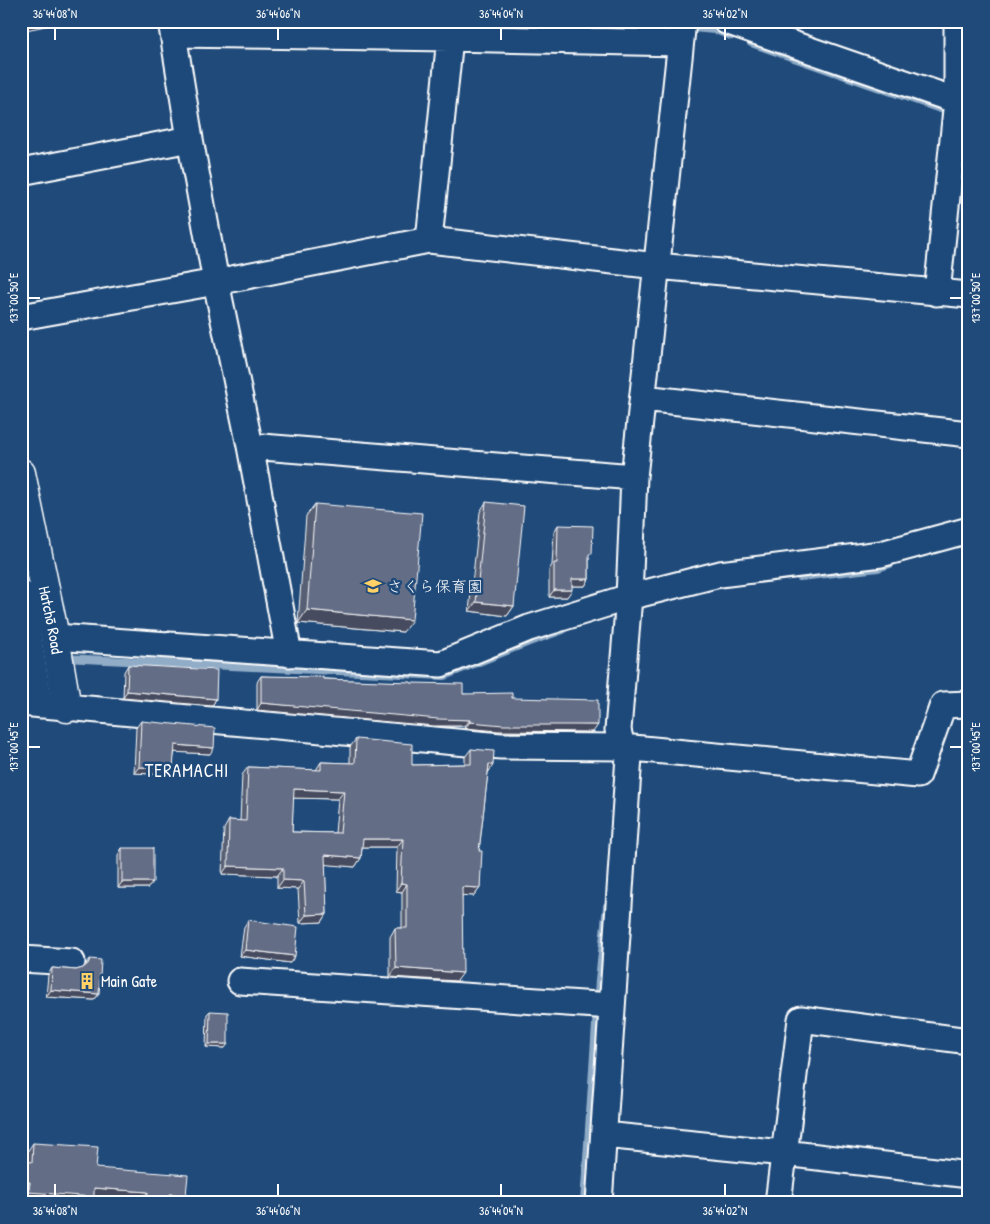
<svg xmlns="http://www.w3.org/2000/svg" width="990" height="1224" font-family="'Patrick Hand','Klee One',sans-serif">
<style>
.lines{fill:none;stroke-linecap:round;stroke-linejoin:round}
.stream{stroke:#90acc7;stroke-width:8}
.street-casing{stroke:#fff;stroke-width:29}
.secondary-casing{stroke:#fff;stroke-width:31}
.street{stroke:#1f4a7a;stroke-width:25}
.secondary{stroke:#1f4a7a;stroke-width:28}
.wall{fill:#565e73;stroke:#fff;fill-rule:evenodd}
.shaded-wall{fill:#464c5e;stroke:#fff}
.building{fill:#646d86;stroke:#fff;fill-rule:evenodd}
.ticks{fill:none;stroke:#fff;stroke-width:2}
.labels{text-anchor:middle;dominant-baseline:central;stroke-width:5;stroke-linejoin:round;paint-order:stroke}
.poi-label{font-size:16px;fill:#fff;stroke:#1f4a7a;text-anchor:start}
.street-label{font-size:16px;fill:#fff;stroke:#1f4a7a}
.neighbourhood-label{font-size:18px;letter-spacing:1px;fill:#fff;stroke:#1f4a7a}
.neatline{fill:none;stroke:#fff;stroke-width:2}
.ticks-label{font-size:12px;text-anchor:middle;fill:#fff}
</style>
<rect width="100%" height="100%" fill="#1f4a7a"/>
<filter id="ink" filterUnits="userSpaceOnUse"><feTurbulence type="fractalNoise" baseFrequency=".02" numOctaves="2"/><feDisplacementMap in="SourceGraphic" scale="10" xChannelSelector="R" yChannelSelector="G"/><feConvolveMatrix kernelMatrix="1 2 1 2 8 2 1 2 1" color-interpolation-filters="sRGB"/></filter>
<g filter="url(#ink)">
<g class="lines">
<!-- stream -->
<path class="stream" d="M 397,21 L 659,25 L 715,30 L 731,36
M 751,43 L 969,119
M 800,577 L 878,568 L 890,564
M 63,658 L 444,676 L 529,642 L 563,630
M 584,1203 L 599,980 L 607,906"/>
<!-- street casing -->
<g class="street-casing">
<path id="street" d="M 171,21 L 190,139 L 216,282 L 250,446 L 289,654
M 726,21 L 969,105
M 173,34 L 450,38 L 680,43
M 21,172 L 190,139
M 429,240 L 450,38
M 937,293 L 957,100 L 957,21
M 21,317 L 216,282 L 429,240 L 657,266 L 969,295
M 643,398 L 969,434
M 250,446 L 634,477
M 21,593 L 40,705
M 55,637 L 441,664 L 529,628 L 629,597 L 720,574 L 881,554 L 969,530
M 21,703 L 501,746 L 622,747 L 918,775 L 943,705 L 969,704
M 21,959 L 72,962
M 240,981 L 612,1006
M 604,1135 L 784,1153 L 969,1175
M 599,1203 L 629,756 L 622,747 L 618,730 L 629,597 L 634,477 L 683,21
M 778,1203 L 801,1019 L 969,1041"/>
</g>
<!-- secondary casing -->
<g class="secondary-casing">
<g id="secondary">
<path id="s1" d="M 21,473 L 55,637 L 67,708"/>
</g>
</g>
<!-- street -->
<use href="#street" class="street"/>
<!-- secondary -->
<use href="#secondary" class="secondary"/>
</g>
<!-- wall -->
<path class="wall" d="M 486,502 L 514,606 L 507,616 L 469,611 L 480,512 Z
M 315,504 L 403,632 L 298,623 L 306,516 Z
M 558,525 L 589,558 L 589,579 L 585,586 L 572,586 L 567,597 L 549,597 L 549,570 L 552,565 L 554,532 Z
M 128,665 L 216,699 L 212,706 L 123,698 L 124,672 Z
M 261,676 L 411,683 L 463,694 L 512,698 L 593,732 L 498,731 L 465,728 L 465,726 L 434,726 L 257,710 L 257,682 Z
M 141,721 L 210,754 L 175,752 L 169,775 L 134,773 L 136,728 Z
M 356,739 L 412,765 L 465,764 L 465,757 L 471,749 L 493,765 L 488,772 L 479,851 L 480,888 L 474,896 L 462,895 L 457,981 L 390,977 L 390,937 L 395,928 L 402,928 L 402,892 L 396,891 L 397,847 L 362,847 L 361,858 L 355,867 L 325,864 L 327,914 L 322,922 L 300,923 L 298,889 L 277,888 L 277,876 L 222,874 L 224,829 L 229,820 L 240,821 L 242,775 L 248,767 L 316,770 L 321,762 L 350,763 L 350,747 ZM 293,798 L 338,799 L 335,833 L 292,832 Z
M 122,848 L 153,882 L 148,888 L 118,888 L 118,855 Z
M 248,920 L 295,956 L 290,963 L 240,956 L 244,927 Z
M 90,959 L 99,994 L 94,1000 L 46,997 L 48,975 L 52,968 L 76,970 L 83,968 Z
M 210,1011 L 225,1048 L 206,1047 L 207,1014 Z
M 33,1143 L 96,1168 L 186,1195 L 181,1203 L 141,1203 L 141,1201 L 93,1198 L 90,1203 L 41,1203 L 23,1201 L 27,1152 Z"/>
<!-- shaded-wall -->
<path class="shaded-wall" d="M 28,21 L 70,21 L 21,31 L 21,23 Z
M 572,579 L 589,579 L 585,586 L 567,586 Z
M 554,590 L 572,590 L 567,597 L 549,597 Z
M 476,602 L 514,606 L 507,616 L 469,611 Z
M 307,610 L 412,620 L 403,632 L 298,623 Z
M 127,691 L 216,699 L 212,706 L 123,698 Z
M 261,703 L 470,720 L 465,726 L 434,726 L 257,710 Z
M 470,722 L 598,725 L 593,732 L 498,731 L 465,728 Z
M 175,745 L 214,748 L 210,754 L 171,752 Z
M 489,764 L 493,765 L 488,773 Z
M 139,767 L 173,768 L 169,775 L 134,773 Z
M 294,789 L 344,791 L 338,799 L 288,798 Z
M 363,839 L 403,839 L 397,847 L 357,847 Z
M 325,855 L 361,858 L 355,867 L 319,864 Z
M 228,866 L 283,868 L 277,876 L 222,874 Z
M 283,880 L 304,881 L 298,889 L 277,888 Z
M 122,882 L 153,882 L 148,888 L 118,888 Z
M 401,883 L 407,884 L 402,892 L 396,891 Z
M 462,887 L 480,888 L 474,896 L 456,895 Z
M 327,914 L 322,922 L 300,923 L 306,915 Z
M 245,950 L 295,956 L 290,963 L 240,956 Z
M 396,968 L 463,973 L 457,981 L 390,977 Z
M 51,990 L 99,994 L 94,1000 L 46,997 Z
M 209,1044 L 228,1044 L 225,1048 L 206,1047 Z
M 21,1182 L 30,1182 L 24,1191 L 21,1191 Z
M 94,1188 L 148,1192 L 141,1201 L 93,1198 L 90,1203 L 41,1203 L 23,1201 L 29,1192 Z
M 170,1194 L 186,1195 L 181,1203 L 164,1203 Z"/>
<!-- building -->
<path class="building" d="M 486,502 L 524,506 L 514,606 L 476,602 Z
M 315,504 L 422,513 L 412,620 L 307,610 Z
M 558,525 L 593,526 L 592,554 L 589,554 L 589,579 L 572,579 L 572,590 L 554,590 L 554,563 L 557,563 Z
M 128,665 L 217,670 L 216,699 L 127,691 Z
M 261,676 L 323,677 L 323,679 L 411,682 L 411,683 L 463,684 L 463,694 L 512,693 L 512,698 L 598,700 L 598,725 L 503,725 L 470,722 L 470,720 L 438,719 L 261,703 Z
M 141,721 L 215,728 L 214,748 L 175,745 L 173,768 L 139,767 Z
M 356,739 L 412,744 L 412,765 L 471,764 L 471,749 L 494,751 L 493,765 L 489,764 L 479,851 L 482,851 L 480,888 L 462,887 L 463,973 L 396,968 L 395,928 L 407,928 L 407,884 L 401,883 L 403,839 L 363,839 L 361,858 L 325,855 L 327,914 L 306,915 L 304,881 L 283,880 L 283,868 L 228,866 L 229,820 L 246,821 L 248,767 L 321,770 L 321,762 L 355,763 ZM 294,789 L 344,791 L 340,833 L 292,832 Z
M 122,848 L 153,848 L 153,882 L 122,882 Z
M 248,920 L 298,927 L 295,956 L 245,950 Z
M 90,959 L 101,960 L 99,994 L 51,990 L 52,968 L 76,970 L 83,968 L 88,964 Z
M 210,1011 L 228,1012 L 228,1044 L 209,1044 Z
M 33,1143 L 98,1147 L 96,1168 L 188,1175 L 186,1195 L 170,1194 L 169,1203 L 147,1203 L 148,1192 L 94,1188 L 94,1197 L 29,1192 L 30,1182 L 21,1182 L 21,1161 L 32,1162 Z"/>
</g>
<!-- ticks -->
<path class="ticks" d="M 55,28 L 55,40M 278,28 L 278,40M 501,28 L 501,40M 725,28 L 725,40M 28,298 L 40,298M 950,298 L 962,298M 28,747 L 40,747M 950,747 L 962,747M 55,1184 L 55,1196M 278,1184 L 278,1196M 501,1184 L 501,1196M 725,1184 L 725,1196"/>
<!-- icons -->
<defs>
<g id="school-bare" transform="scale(1.35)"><path d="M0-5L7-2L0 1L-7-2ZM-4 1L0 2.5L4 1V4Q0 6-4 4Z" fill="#ffd166" stroke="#1f4a7a" stroke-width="2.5" paint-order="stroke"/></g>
<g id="building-bare" transform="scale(1.35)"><path d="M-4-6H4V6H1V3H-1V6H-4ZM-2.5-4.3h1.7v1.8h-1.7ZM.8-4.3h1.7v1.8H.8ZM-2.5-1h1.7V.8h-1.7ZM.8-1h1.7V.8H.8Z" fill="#ffd166" stroke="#1f4a7a" stroke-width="2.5" paint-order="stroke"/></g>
</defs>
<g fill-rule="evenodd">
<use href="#school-bare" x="373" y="586"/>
<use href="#building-bare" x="87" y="981"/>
</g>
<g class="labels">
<!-- poi labels -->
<g class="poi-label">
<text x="387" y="586">さくら保育園</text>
<text x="101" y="981">Main Gate</text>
</g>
<!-- street labels -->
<g class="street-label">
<text stroke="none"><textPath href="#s1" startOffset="150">Hatchō Road</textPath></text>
</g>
<!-- neighbourhood labels -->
<g class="neighbourhood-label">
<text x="187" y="770">TERAMACHI</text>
</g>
</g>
<!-- margin -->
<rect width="990" height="1224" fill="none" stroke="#1f4a7a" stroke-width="55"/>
<rect x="28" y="28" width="934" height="1168" class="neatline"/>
<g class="ticks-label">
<text x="55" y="18">36°44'08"N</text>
<text x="278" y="18">36°44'06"N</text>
<text x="501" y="18">36°44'04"N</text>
<text x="725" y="18">36°44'02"N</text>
<text transform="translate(976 298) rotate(-90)" y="4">137°00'50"E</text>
<text transform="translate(14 298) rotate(-90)" y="4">137°00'50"E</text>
<text transform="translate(976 747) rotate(-90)" y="4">137°00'45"E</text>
<text transform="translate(14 747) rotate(-90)" y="4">137°00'45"E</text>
<text x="55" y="1215">36°44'08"N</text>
<text x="278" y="1215">36°44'06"N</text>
<text x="501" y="1215">36°44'04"N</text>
<text x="725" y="1215">36°44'02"N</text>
</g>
</svg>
